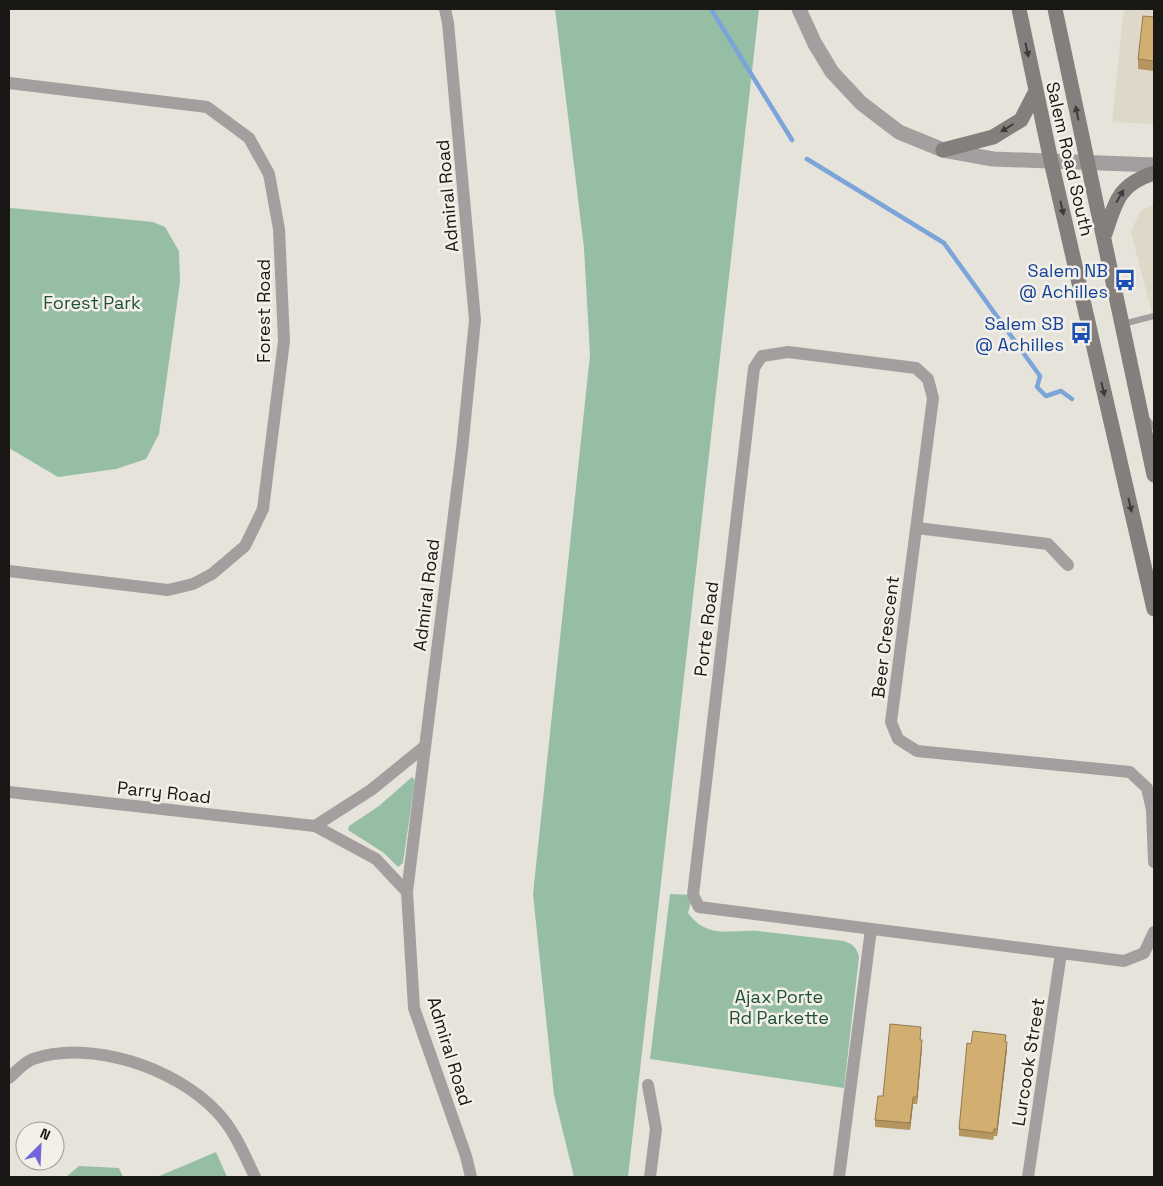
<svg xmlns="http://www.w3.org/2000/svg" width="1163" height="1186" font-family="'Space Grotesk',sans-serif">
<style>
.built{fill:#ddd8c8}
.green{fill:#96bea5}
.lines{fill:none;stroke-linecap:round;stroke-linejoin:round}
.stream{stroke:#7ba4d9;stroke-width:4.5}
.service{stroke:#a39f9e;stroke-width:6}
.minor{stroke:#a39f9e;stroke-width:12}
.tertiary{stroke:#a39f9e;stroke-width:15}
.secondary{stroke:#847e7d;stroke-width:15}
.wall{fill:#b59661}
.shaded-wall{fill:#947a4f}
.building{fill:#d3ae71;stroke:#947a4f}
.oneway{fill:#3e3c39}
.labels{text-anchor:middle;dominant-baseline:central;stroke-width:5;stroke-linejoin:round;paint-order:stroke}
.street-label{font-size:18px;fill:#191815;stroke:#f3f0e8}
.transit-label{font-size:18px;fill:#164399;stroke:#f3f0e8;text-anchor:end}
.park-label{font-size:18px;fill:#1e5136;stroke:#f3f0e8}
</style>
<rect width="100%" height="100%" fill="#e6e3db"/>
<!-- built -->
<path class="built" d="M 1124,9 L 1154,9 L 1154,124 L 1112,122 Z
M 1154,204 L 1154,321 L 1131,232 L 1140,211 Z"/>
<!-- green -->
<path class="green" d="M 555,9 L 759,9 L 628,1177 L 574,1177 L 554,1095 L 533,894 L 590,355 L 584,248 Z
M 11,208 L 153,222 L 165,227 L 179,251 L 180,282 L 159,434 L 146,459 L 116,469 L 58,477 L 9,448 L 9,209 Z
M 412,777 L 415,780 L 403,863 L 398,867 L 384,853 L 348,830 L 349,826 L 379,806 Z
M 670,894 L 693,895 L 688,913 C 708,940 731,929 758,931 L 844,941 C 853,944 857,948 859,957 L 844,1088 L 650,1059 Z
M 216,1152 L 227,1177 L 157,1177 Z
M 79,1166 L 119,1168 L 123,1177 L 66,1177 Z"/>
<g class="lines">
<!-- stream -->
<path class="stream" d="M 711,9 L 792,140
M 807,159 L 944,243 L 1040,376 L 1037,387 L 1046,396 L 1061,391 L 1072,399"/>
<!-- service -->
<path class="service" d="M 1123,324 L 1154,316
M 1145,417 L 1154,427"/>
<!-- minor -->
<path class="minor" d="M 445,9 L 448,23 L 475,320 L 462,450 L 407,892 L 414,1008 L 466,1156 L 471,1177
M 9,83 L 207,107 L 249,138 L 269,174 L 279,229 L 284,341 L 263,509 L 245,546 L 212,574 L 193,584 L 168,590 L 9,571
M 917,528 L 1048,544 L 1068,565
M 9,792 L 315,826 L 376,859 L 407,892
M 315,826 L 371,790 L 424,747
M 1154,862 L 1152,810 L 1147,788 L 1130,772 L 917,751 L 898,739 L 891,722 L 933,398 L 928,379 L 916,368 L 788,352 L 762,356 L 754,368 L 693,895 L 699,907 L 1124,961 L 1144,953 L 1154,932
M 9,1078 C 16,1072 24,1062 33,1059 C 91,1039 176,1068 217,1112 C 235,1131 244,1154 255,1177
M 648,1085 L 656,1129 L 650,1177
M 839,1177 L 871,929
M 1028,1177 L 1061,953"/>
<!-- tertiary -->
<path class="tertiary" d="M 799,9 L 815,44 L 832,72 L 861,103 L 899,132 L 943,150 L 993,159 L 1154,165"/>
<!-- secondary -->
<path class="secondary" d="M 1019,9 L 1051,161 L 1154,609
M 1055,9 L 1154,475
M 943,150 L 993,137 L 1021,120 L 1036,91
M 1105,234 C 1116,201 1118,185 1154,173"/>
</g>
<!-- wall -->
<path class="wall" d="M 1154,17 L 1154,71 L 1138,69 L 1138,59 Z
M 921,1034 L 920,1040 L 922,1047 L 917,1104 L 913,1104 L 910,1130 L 875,1127 L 875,1120 L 883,1096 Z
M 1006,1042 L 1007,1049 L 997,1136 L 994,1136 L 993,1140 L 959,1136 L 959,1129 L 971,1044 Z"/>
<!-- shaded-wall -->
<path class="shaded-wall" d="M 922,1040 L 922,1047 L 917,1104 L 917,1097 Z
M 1007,1042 L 1007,1049 L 997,1136 L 997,1129 Z
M 913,1097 L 913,1104 L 910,1130 L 910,1123 Z"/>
<!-- building -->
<path class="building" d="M 1143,16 L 1154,17 L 1154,61 L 1138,59 Z
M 890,1024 L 921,1027 L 920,1040 L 922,1040 L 917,1097 L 913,1097 L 910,1123 L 875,1120 L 878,1096 L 883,1096 Z
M 973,1031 L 1006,1035 L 1005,1042 L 1007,1042 L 997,1129 L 994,1129 L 993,1133 L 959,1129 L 967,1043 L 971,1044 Z"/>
<!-- one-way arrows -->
<defs><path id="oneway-solid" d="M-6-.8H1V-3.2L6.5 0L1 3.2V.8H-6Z" transform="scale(1.25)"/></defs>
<g class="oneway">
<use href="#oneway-solid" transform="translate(1027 50) rotate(78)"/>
<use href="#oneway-solid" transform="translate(1077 113) rotate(-102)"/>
<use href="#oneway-solid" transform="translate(1007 128) rotate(148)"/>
<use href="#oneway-solid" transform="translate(1120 196) rotate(-60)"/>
<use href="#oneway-solid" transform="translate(1062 208) rotate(77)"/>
<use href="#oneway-solid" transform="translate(1103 389) rotate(77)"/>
<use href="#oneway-solid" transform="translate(1130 505) rotate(77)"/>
</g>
<!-- icons -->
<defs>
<g id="bus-bare" transform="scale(1.725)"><path d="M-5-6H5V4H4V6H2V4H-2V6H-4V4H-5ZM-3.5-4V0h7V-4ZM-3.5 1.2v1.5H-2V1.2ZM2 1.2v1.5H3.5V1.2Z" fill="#1a4fb4" stroke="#f3f0e8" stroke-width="2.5" paint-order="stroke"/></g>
</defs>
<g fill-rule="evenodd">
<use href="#bus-bare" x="1125" y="280"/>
<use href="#bus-bare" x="1081" y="333"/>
</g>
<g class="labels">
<!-- street labels -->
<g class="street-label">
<text transform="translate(1070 159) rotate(77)">Salem Road South</text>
<text transform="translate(447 196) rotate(-95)">Admiral Road</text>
<text transform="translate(263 311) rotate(-90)">Forest Road</text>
<text transform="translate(426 595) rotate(-83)">Admiral Road</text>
<text transform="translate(706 629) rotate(-83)">Porte Road</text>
<text transform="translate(885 637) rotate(-83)">Beer Crescent</text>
<text transform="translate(164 792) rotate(6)">Parry Road</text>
<text transform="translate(450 1051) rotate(73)">Admiral Road</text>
<text transform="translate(1028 1062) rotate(-81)">Lurcook Street</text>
</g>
<!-- transit labels -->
<g class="transit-label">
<text x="1108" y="270">Salem NB<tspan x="1108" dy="21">@ Achilles</tspan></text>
<text x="1064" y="323">Salem SB<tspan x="1064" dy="21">@ Achilles</tspan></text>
</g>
<!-- park labels -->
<g class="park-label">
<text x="92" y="302">Forest Park</text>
<text x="779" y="996">Ajax Porte<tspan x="779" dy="21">Rd Parkette</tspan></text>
</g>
</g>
<!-- border -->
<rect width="1163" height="1186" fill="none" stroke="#191815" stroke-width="20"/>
<!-- north arrow -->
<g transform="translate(40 1146) rotate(24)"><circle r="24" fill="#f3f0e8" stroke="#9c9a94"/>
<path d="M0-4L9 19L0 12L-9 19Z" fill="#7164df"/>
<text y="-8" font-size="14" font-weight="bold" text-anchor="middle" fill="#191815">N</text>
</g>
</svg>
